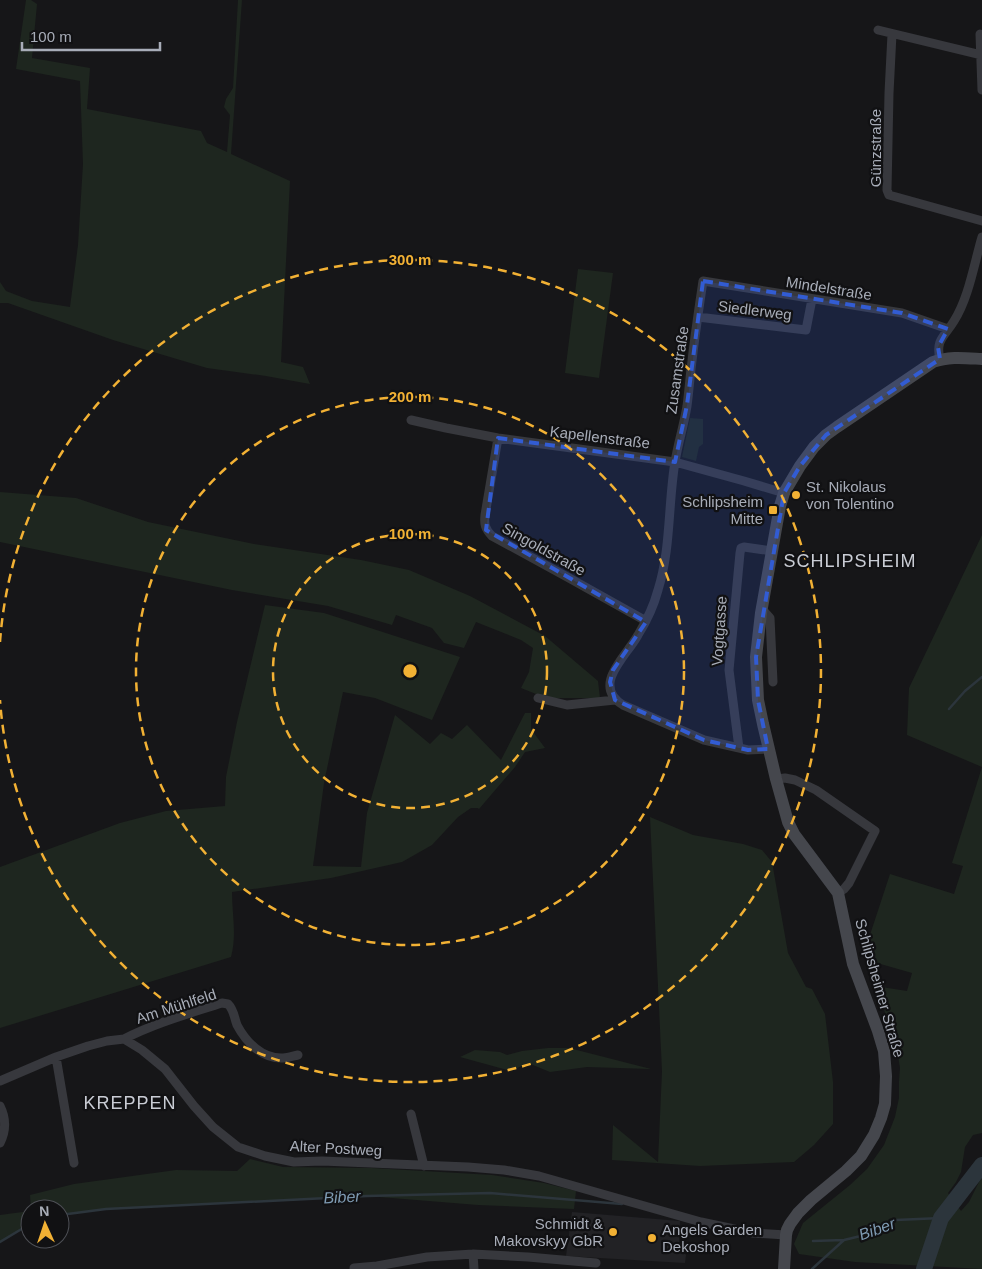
<svg xmlns="http://www.w3.org/2000/svg" width="982" height="1269" font-family="Arial,sans-serif">
<style>
.built{fill:#222225}
.green{fill:#1e261f}
.lines{fill:none;stroke-linecap:round;stroke-linejoin:round}
.stream{stroke:#2c353c;stroke-width:2.5}
.river{stroke:#2c353c;stroke-width:16}
.street{stroke:#37383d;stroke-width:9}
.secondary{stroke:#45474d;stroke-width:12}
.marked{fill:#325cd3;fill-opacity:0.2;stroke:#325cd3;stroke-width:4;stroke-dasharray:10 6;stroke-linejoin:round}
.ring{fill:none;stroke:#f2b134;stroke-width:2.5;stroke-dasharray:9 6}
.poi-dot{fill:#f2b134;stroke:#111113;stroke-width:2}
.labels{text-anchor:middle;dominant-baseline:central;stroke-width:4.5;stroke-linejoin:round;paint-order:stroke}
.street-label{font-size:15px;fill:#a8adb8;stroke:#111113}
.poi-label{font-size:15px;fill:#a8adb8;stroke:#111113;text-anchor:start}
.water-label{font-size:16px;font-style:italic;fill:#7f9bb3;stroke:#111113}
.quarter-label{font-size:18px;letter-spacing:1px;fill:#c9ccd4;stroke:#111113}
.centre{fill:#f2b134;stroke:#111113;stroke-width:2.5}
.ring-label{font-size:15px;text-anchor:middle;font-weight:bold;fill:#f2b134;stroke:#111113;stroke-width:4.5;stroke-linejoin:round;paint-order:stroke}
</style>
<rect width="100%" height="100%" fill="#161618"/>
<!-- built -->
<path class="built" d="M 572,1212 L 680,1221 L 679,1246 L 686,1255 L 685,1263 L 566,1256 Z"/>
<!-- green -->
<path class="green" d="M 26,0 L 31,0 L 37,4 L 32,58 L 90,68 L 87,109 L 201,131 L 207,143 L 227,152 L 230,115 L 224,107 L 226,99 L 233,88 L 238,0 L 242,0 L 231,154 L 290,181 L 281,362 L 303,367 L 310,384 L 266,376 L 207,368 L 113,340 L 8,303 L 0,303 L 0,282 L 6,291 L 32,301 L 70,307 L 78,245 L 83,164 L 80,81 L 16,69 Z
M 578,269 L 613,273 L 599,378 L 565,373 Z
M 690,418 L 703,419 L 703,444 L 699,447 L 696,461 L 682,457 Z
M 0,492 L 76,498 L 148,522 L 254,544 L 361,560 L 409,570 L 470,596 L 545,636 L 598,681 L 600,698 L 546,698 L 521,688 L 529,672 L 533,648 L 521,640 L 476,622 L 464,648 L 444,643 L 432,628 L 396,615 L 392,625 L 328,606 L 232,590 L 0,542 Z
M 982,535 L 982,767 L 907,735 L 909,688 Z
M 265,605 L 324,613 L 460,657 L 432,720 L 375,698 L 343,692 L 324,783 L 313,866 L 361,867 L 367,813 L 395,715 L 430,744 L 441,733 L 452,739 L 467,725 L 501,760 L 525,713 L 531,713 L 531,729 L 545,748 L 525,752 L 515,767 L 479,809 L 478,808 L 471,808 L 458,817 L 432,845 L 402,862 L 331,878 L 232,892 C 232,914 237,935 231,957 L 0,1028 L 0,867 L 120,823 L 166,811 L 225,806 L 226,777 L 237,722 Z
M 982,767 L 982,1133 L 973,1135 L 965,1147 L 961,1172 L 956,1182 L 948,1193 L 961,1211 L 969,1202 L 979,1182 L 982,1177 L 982,1269 L 855,1262 L 799,1254 L 794,1244 L 803,1223 L 850,1185 L 867,1169 L 884,1145 L 895,1117 L 899,1098 L 899,1081 L 900,1068 L 898,1056 L 889,1023 L 875,986 L 907,991 L 912,973 L 870,961 L 866,947 L 890,874 L 954,894 L 963,866 L 952,863 Z
M 650,817 L 693,835 L 743,844 L 762,850 L 772,862 L 788,953 L 806,987 L 812,989 L 825,1014 L 833,1082 L 833,1124 L 814,1145 L 794,1162 L 700,1166 L 612,1160 L 613,1125 L 658,1162 L 662,1071 Z
M 548,1048 L 569,1048 L 651,1069 L 587,1067 L 550,1072 L 528,1063 L 511,1071 L 460,1057 L 475,1050 L 500,1052 L 507,1055 L 522,1051 Z
M 250,1159 L 283,1167 L 372,1168 L 492,1175 L 544,1183 L 576,1191 L 574,1209 L 478,1205 L 367,1196 L 106,1209 L 60,1215 L 60,1209 L 31,1209 L 30,1195 L 74,1184 L 176,1170 L 237,1171 Z
M 30,1211 L 30,1224 L 0,1242 L 0,1215 Z"/>
<g class="lines">
<!-- stream -->
<path class="stream" d="M 949,709 L 965,691 L 982,677
M 60,1215 L 106,1209 L 367,1196 L 490,1193 L 622,1204
M 813,1241 L 844,1240 L 869,1234 L 875,1227 L 896,1220 L 941,1218
M 0,1242 L 30,1224
M 812,1269 L 844,1240"/>
<!-- river -->
<path class="river" d="M 924,1269 L 941,1218 L 982,1165"/>
<!-- street -->
<path class="street" d="M 878,30 L 981,55
M 892,34 L 889,93 L 887,190 L 889,195 L 982,221
M 980,34 L 982,90
M 698,317 L 806,330 L 812,299
M 940,359 C 935,340 945,336 954,321 C 969,297 974,264 982,237
M 411,420 L 446,428 L 498,438 L 675,462 L 744,481 L 784,493
M 498,438 L 485,515 C 484,524 485,529 492,536 L 569,578 L 646,621
M 762,609 L 770,618 L 773,682
M 538,698 L 567,705 L 615,700
M 739,748 L 729,670 L 740,553 L 741,548 L 744,547 L 772,551
M 768,749 L 748,750 L 704,740 L 623,705 C 591,685 626,657 638,635 C 646,622 654,605 658,590 C 671,549 668,504 675,462 C 678,443 684,425 687,406 C 689,391 690,376 692,361 C 695,334 699,308 703,281 L 902,313 L 948,329
M 776,779 L 785,778 L 795,780 L 816,790 L 875,831 L 849,883 L 844,889 L 838,893
M 124,1039 C 155,1023 188,1014 222,1003 L 228,1004 C 234,1010 234,1017 237,1025 C 246,1042 262,1059 283,1058 C 288,1058 293,1056 298,1055
M 56,1057 L 74,1163
M 0,1081 L 56,1057 L 88,1046 L 107,1041 L 124,1039 L 142,1050 L 165,1069 L 194,1106 L 213,1127 L 238,1147 L 265,1156 L 294,1162 L 322,1161 L 468,1167 L 504,1170 L 539,1176 L 701,1222 L 753,1233 L 786,1235
M 0,1106 C 6,1118 6,1131 0,1143
M 411,1114 L 424,1166
M 473,1254 L 474,1269
M 354,1268 L 377,1266 L 427,1257 L 473,1254 L 528,1257 L 596,1263"/>
<!-- secondary -->
<path class="secondary" d="M 784,1269 L 786,1235 L 787,1230 L 790,1224 L 798,1213 L 811,1200 L 846,1171 L 861,1156 L 874,1135 L 881,1118 L 885,1104 L 886,1076 L 884,1051 L 878,1031 L 853,964 L 838,893 L 794,834 L 788,822 L 776,779 L 763,724 L 758,700 L 756,657 L 761,613 L 780,506 L 784,493 L 800,466 L 814,447 L 826,435 L 837,427 L 933,362 C 949,356 965,358 982,359"/>
</g>
<!-- marked area -->
<path class="marked" d="M 703,281 L 902,313 L 948,329 L 938,347 L 940,359 L 826,435 L 800,466 L 784,493 L 756,657 L 758,700 L 768,749 L 748,750 L 704,740 L 615,700 L 610,682 L 613,670 L 646,622 L 486,530 L 498,438 L 675,462 L 687,405 Z"/>
<!-- distance rings -->
<g class="ring">
<circle cx="410" cy="671" r="137"/>
<circle cx="410" cy="671" r="274"/>
<path d="M0 642A411 411 0 1 1 0 700"/>
</g>
<!-- markers -->
<g class="poi-dot">
<circle cx="796" cy="495" r="5"/>
<rect x="768" y="505" width="10" height="10" rx="2.5"/>
<circle cx="613" cy="1232" r="5"/>
<circle cx="652" cy="1238" r="5"/>
</g>
<g class="labels">
<!-- street labels -->
<g class="street-label">
<text transform="translate(875 148) rotate(-90)">Günzstraße</text>
<text transform="translate(829 288) rotate(9)">Mindelstraße</text>
<text transform="translate(755 310) rotate(7)">Siedlerweg</text>
<text transform="translate(677 370) rotate(-82)">Zusamstraße</text>
<text transform="translate(600 437) rotate(7)">Kapellenstraße</text>
<text transform="translate(544 549) rotate(29)">Singoldstraße</text>
<text transform="translate(719 631) rotate(-86)">Vogtgasse</text>
<text transform="translate(880 988) rotate(74)">Schlipsheimer Straße</text>
<text transform="translate(176 1006) rotate(-18)">Am Mühlfeld</text>
<text transform="translate(336 1148) rotate(3)">Alter Postweg</text>
</g>
<!-- poi labels -->
<g class="poi-label">
<text x="806" y="486">St. Nikolaus<tspan x="806" dy="17">von Tolentino</tspan></text>
<text x="763" y="501" text-anchor="end">Schlipsheim<tspan x="763" dy="17">Mitte</tspan></text>
<text x="603" y="1223" text-anchor="end">Schmidt &amp;<tspan x="603" dy="17">Makovskyy GbR</tspan></text>
<text x="662" y="1229">Angels Garden<tspan x="662" dy="17">Dekoshop</tspan></text>
</g>
<!-- water labels -->
<g class="water-label">
<text transform="translate(342 1197) rotate(-3)">Biber</text>
<text transform="translate(877 1229) rotate(-20)">Biber</text>
</g>
<!-- quarter labels -->
<g class="quarter-label">
<text x="850" y="561">SCHLIPSHEIM</text>
<text x="130" y="1103">KREPPEN</text>
</g>
</g>
<circle cx="410" cy="671" r="8" class="centre"/>
<g class="ring-label">
<text x="410" y="265">300 m</text>
<text x="410" y="402">200 m</text>
<text x="410" y="539">100 m</text>
</g>
<!-- north arrow -->
<g transform="translate(45 1224) rotate(357)"><circle r="24" fill="#111113" stroke="#4d4f55"/>
<path d="M0-4L9 19L0 12L-9 19Z" fill="#f2b134"/>
<text y="-8" font-size="14" font-weight="bold" text-anchor="middle" fill="#a8adb8">N</text>
</g>
<!-- scale -->
<path d="M22 42v8h138v-8" fill="none" stroke="#a8adb8" stroke-width="2.5"/>
<text x="30" y="42" font-size="15" fill="#a8adb8" stroke="#111113" stroke-width="4" paint-order="stroke">100 m</text>
</svg>
